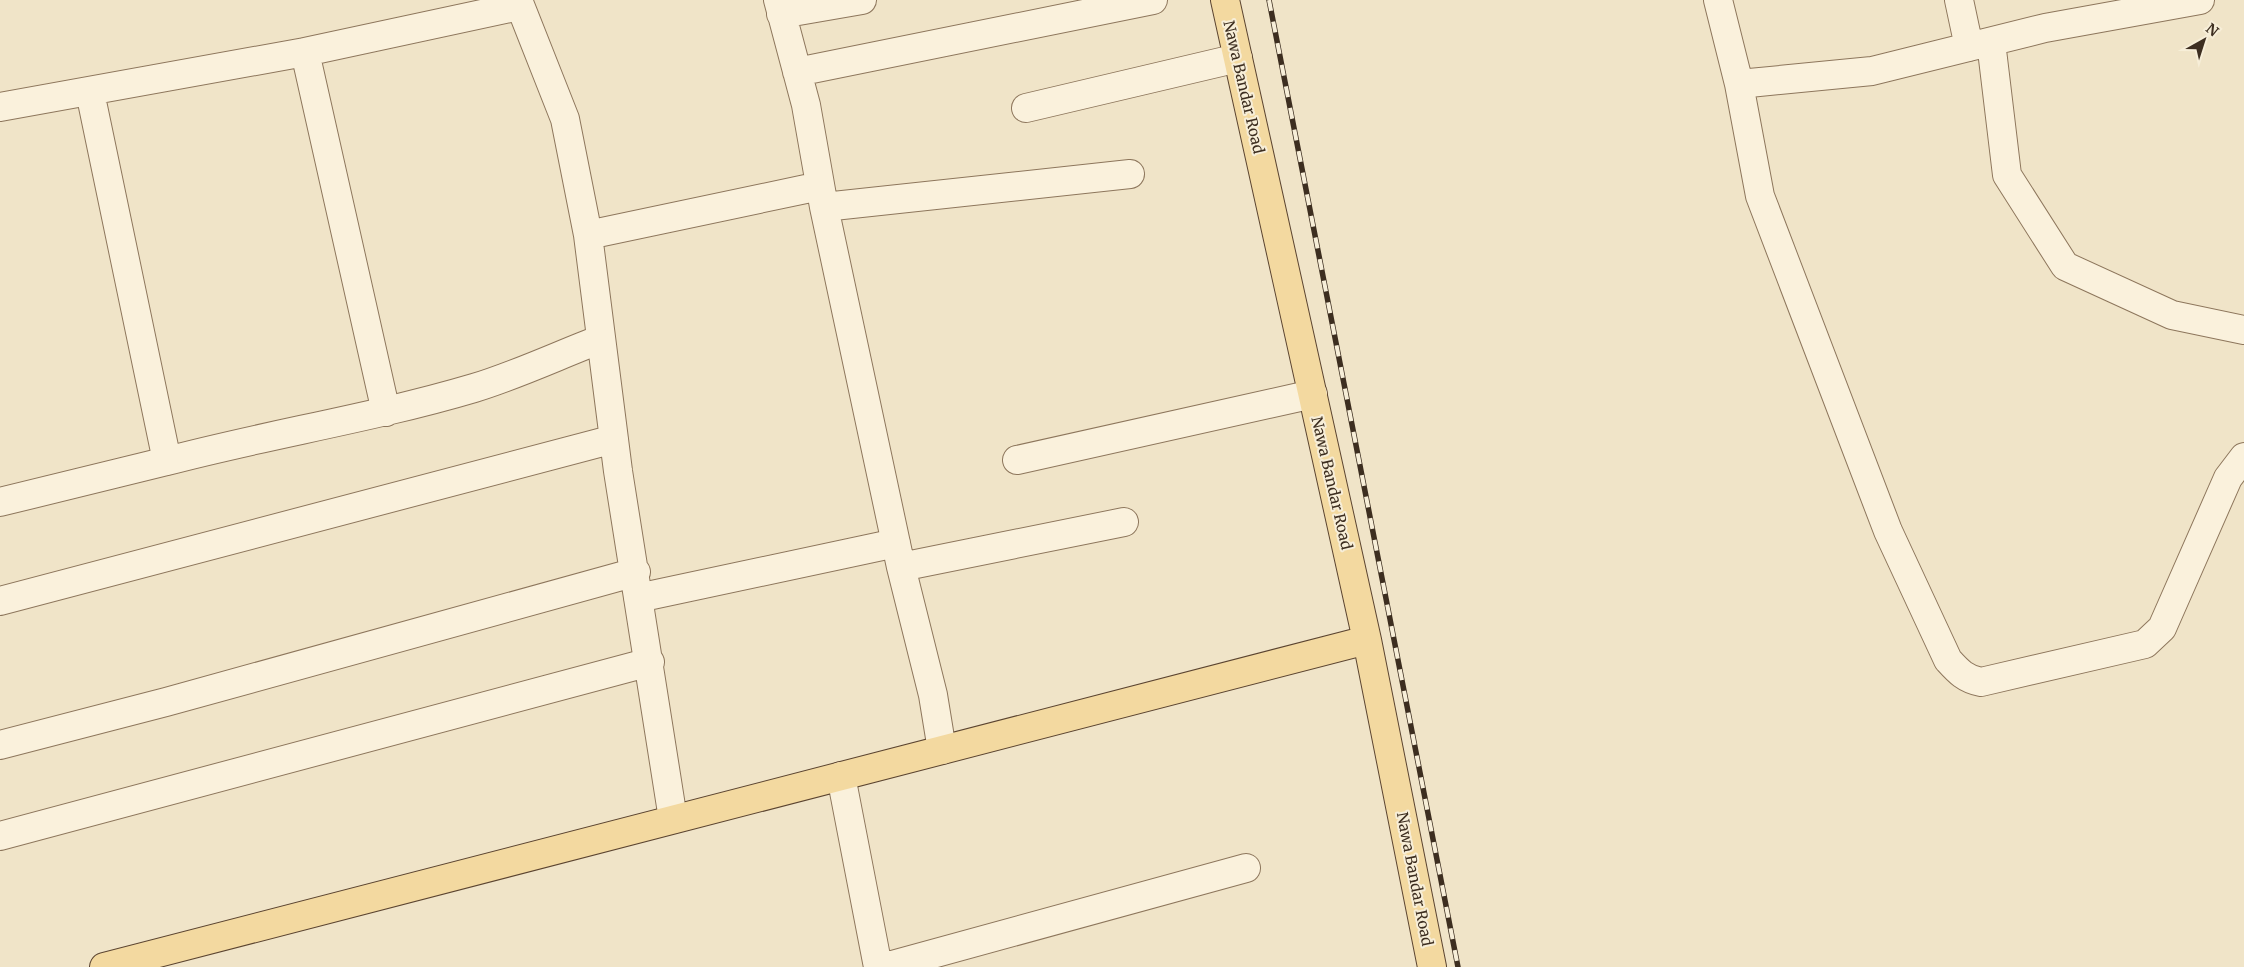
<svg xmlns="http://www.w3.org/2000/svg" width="2244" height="967" font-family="Merriweather,serif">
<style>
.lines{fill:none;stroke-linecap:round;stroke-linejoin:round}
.minor-casing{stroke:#8d765c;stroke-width:30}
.major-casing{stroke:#5b4430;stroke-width:30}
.minor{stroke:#faf1dc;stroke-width:28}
.major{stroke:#f3d9a0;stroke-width:28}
.rail-casing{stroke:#3d2e20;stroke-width:5.5}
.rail{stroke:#f7eed8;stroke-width:4;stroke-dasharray:11;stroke-linecap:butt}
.labels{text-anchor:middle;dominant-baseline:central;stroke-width:4;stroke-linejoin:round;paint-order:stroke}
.street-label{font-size:15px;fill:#3d2e20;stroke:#f7eed8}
</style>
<rect width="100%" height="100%" fill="#f0e4c8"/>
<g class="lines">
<!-- minor casing -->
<g class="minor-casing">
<path id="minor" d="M 518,0 L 565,119 L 588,235 L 618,471 L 673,819
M 778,0 L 806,105 L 824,207 L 901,567 L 933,695 L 942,750
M 1718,0 L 1739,84 L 1872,71 L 2045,28 L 2200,0
M 1959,0 L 1969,47
M 781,14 L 862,0
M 1991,42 L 2007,175 L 2065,266 L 2172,315 L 2244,330
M 305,52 L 386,412
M 797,72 L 1153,0
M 1739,84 L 1760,196 L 1888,531 L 1948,660 C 1958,671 1965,679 1981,682 L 2145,644 L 2162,628 L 2228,478 L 2244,457
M 90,92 L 167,461 C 269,434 373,418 474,388 C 517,375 559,355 601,339
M 0,107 L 305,52 L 519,6
M 1026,108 L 1238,58
M 824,207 L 1130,174
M 588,235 L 820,186
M 1017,460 L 1313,394
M 0,502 L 167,461
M 901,567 L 1124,522
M 638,598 L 896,543
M 0,601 L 614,439
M 0,745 L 166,702 L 636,572
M 841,776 L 878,967
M 0,836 L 650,662
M 885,967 L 1246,868"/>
</g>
<!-- major casing -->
<g class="major-casing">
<path id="major" d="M 1225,0 L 1367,640 L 1432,967
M 104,967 L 1367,640"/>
</g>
<!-- minor -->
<use href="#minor" class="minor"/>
<!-- major -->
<use href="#major" class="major"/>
<!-- rail casing -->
<g class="rail-casing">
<path id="rail" d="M 1269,0 L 1458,967"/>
</g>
<!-- rail -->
<use href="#rail" class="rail"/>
</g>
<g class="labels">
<!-- street labels -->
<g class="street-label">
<text transform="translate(1244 87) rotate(77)">Nawa Bandar Road</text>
<text transform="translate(1332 483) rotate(77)">Nawa Bandar Road</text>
<text transform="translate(1415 879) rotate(79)">Nawa Bandar Road</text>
</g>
</g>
<!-- north arrow -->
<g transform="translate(2204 40) rotate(39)" stroke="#f7eed8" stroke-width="4" paint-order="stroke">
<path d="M0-4L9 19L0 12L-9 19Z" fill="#3d2e20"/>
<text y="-8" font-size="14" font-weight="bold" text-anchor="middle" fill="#3d2e20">N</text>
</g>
</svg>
